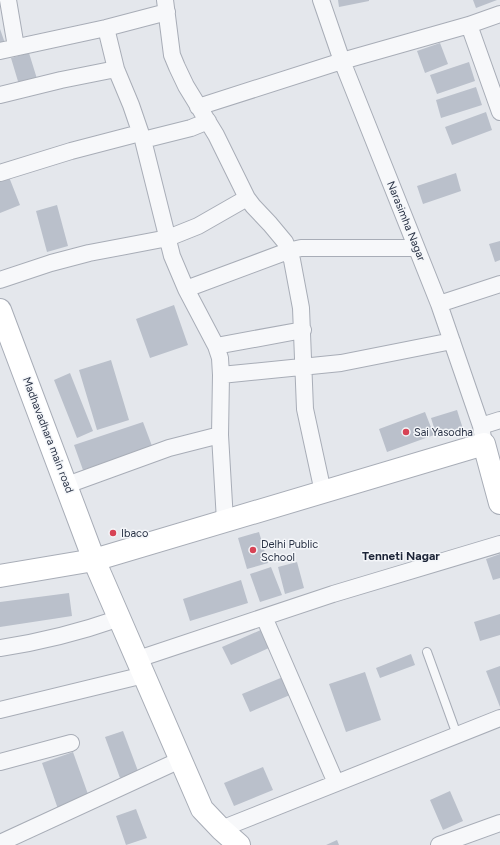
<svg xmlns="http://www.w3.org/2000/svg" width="500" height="845" font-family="Figtree,sans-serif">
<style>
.building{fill:#bac0cb}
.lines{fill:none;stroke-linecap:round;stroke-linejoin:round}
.lane-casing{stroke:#a8adb7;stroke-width:10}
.street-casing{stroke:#a8adb7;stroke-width:18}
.secondary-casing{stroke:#a8adb7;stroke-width:24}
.lane{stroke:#f7f8fa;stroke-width:8}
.street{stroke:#f7f8fa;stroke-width:16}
.secondary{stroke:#fff;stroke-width:22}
.poi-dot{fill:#d74355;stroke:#f4f6f9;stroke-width:1.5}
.labels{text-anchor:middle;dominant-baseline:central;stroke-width:3;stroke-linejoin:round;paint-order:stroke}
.street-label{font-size:11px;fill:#2a3346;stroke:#f4f6f9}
.poi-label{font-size:11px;fill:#2a3346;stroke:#f4f6f9;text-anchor:start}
.neighbourhood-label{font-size:12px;font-weight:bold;fill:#1c2437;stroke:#f4f6f9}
</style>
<rect width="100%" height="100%" fill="#e4e7ec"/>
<!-- building -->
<path class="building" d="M 338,0 L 369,0 L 369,1 L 339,7 Z
M 473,0 L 497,0 L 476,8 Z
M 0,29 L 6,46 L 0,48 Z
M 440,43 L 448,64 L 425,73 L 417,51 Z
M 29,53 L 38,82 L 20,88 L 11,58 Z
M 469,62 L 475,81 L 437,94 L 430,75 Z
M 476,87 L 482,105 L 441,118 L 436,100 Z
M 486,112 L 492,130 L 452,145 L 445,127 Z
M 456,173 L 461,191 L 423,204 L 417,186 Z
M 9,177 L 20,205 L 0,213 L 0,181 Z
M 57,205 L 68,246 L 47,252 L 36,211 Z
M 500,241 L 500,260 L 495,262 L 489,244 Z
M 174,305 L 188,345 L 150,358 L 136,319 Z
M 111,360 L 129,420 L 97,430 L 79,370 Z
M 70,373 L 93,431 L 77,438 L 54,380 Z
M 457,410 L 463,429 L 437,437 L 431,418 Z
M 425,412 L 434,435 L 387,452 L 379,429 Z
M 143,422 L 152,446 L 83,470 L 74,445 Z
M 259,532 L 268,563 L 247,569 L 238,538 Z
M 500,554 L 500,578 L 493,580 L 486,559 Z
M 297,562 L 304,588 L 285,594 L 278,567 Z
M 271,567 L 282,595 L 260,602 L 250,574 Z
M 241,580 L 248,603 L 190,621 L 183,599 Z
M 69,593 L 72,616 L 0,627 L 0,602 Z
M 500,614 L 500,635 L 480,641 L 474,622 Z
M 263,629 L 271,647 L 231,665 L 222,647 Z
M 411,654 L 415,665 L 380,678 L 376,668 Z
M 500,666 L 500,707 L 486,671 Z
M 365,672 L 381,720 L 346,732 L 329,684 Z
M 283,677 L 290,695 L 250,712 L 242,694 Z
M 123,731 L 138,771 L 120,778 L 105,737 Z
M 73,752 L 89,797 L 58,809 L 42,763 Z
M 263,767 L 273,790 L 234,806 L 224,783 Z
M 450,791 L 463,821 L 443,830 L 430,800 Z
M 136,809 L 147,838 L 126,845 L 116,816 Z
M 337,840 L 339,845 L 326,845 Z"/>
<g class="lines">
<!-- lane casing -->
<g class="lane-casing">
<path id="lane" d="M 427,652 L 457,735"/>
</g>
<!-- street casing -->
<g class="street-casing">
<path id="street" d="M 8,0 L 16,47
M 165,0 L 172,55 L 177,67 L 186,86 L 216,135 L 247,198 L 253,206 L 270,224 L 285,242 L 292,260 L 301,308 L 305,409 L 323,492
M 321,0 L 342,61 L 439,304 L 481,426 L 484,444
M 469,25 L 500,112
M 106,28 L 116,69 L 131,105 L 143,140 L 172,256 L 186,289 L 216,346 L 220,358 L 221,375 L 220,435 L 225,521
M 0,51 L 106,28 L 167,12
M 0,95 L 61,80 L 116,69
M 198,107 L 342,61 L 469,25 L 500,14
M 143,140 L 191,128 L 208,121
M 0,173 L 71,151 L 140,133
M 0,280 L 51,263 L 89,253 L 168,238 L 198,226 L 247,198
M 186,289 L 288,251 L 301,248 L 416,248
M 439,304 L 500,284
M 216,346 L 303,330
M 221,375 L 341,363 L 452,341
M 481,426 L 500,420
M 67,485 L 169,448 L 220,435
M 264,617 L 336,783
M 0,648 C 41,642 80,632 120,618
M 138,659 L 333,594 L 500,544
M 0,710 L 144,675
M 0,762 L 71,743
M 221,829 L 500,718
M 0,843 L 180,760
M 439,845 L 500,823"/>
</g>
<!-- secondary casing -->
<g class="secondary-casing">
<path id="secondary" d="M 0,310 L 94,560 L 202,809 L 221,829 L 239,845
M 0,576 L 94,560 L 484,444 L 500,503"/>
</g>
<!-- lane -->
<use href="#lane" class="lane"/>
<!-- street -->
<use href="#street" class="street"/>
<!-- secondary -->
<use href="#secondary" class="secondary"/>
</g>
<!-- markers -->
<g class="poi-dot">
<circle cx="406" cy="432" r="4"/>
<circle cx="113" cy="533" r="4"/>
<circle cx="253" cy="550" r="4"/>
</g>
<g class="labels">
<!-- street labels -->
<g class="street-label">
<text transform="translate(406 221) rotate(68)">Narasimha Nagar</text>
<text transform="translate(48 435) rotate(69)">Madhavadhara main road</text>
</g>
<!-- poi labels -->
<g class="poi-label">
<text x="414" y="432">Sai Yasodha</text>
<text x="121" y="533">Ibaco</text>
<text x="261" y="544">Delhi Public<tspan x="261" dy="13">School</tspan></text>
</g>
<!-- neighbourhood labels -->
<g class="neighbourhood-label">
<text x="401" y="556">Tenneti Nagar</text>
</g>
</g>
</svg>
